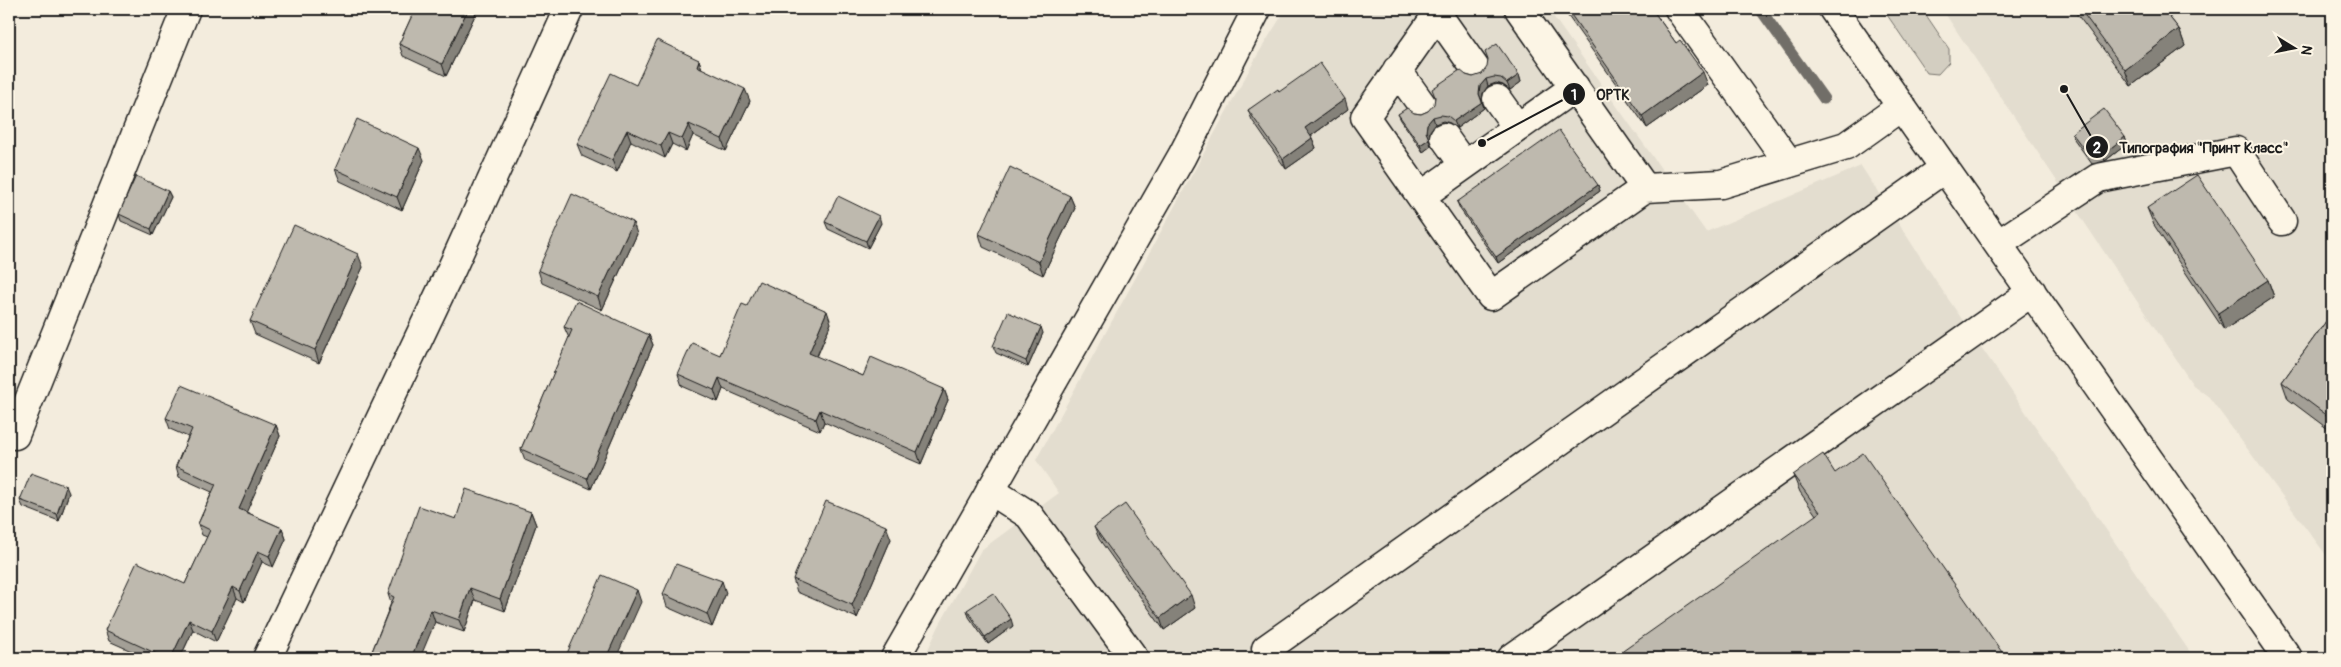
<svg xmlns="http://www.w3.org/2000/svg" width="2341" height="667" font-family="Pangolin,sans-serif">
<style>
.built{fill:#e3ddcf}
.green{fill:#d3cec1;stroke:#78756e}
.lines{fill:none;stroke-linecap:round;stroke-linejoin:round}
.stream{stroke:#716e68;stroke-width:11}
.minor-casing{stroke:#1c1c1c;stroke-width:31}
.minor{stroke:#fcf5e5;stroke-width:28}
.wall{fill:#a39f96;stroke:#1c1c1c}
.shaded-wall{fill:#85827a;stroke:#1c1c1c}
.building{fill:#beb9ae;stroke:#1c1c1c}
.leader{fill:none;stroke:#1c1c1c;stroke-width:2}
.callout-dot{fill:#1c1c1c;stroke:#fcf5e5;stroke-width:2}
.mark-label{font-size:15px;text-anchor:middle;font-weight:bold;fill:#fff}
.callout-label{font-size:15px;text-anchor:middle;font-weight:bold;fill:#1c1c1c;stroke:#fcf5e5;stroke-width:4;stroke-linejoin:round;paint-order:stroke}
</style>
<rect width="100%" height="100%" fill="#f3ecdd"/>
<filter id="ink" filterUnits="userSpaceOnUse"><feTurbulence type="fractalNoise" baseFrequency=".02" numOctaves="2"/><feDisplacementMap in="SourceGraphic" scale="10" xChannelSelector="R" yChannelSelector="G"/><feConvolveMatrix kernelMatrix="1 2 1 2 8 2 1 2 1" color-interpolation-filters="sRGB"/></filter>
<g filter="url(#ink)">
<!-- built -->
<path class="built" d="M 1286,9 L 1548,9 L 1706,232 L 1861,166 L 1942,290 L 2194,658 L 924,658 L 939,626 L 981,550 L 1059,493 L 1036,460 L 1258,54 Z
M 1942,9 L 2332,9 L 2332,563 L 2209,397 L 2193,385 Z"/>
<!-- green -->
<path class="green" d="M 1883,9 L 1922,9 L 1949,49 L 1949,62 L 1938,74 L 1927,73 Z"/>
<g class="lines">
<!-- stream -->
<path class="stream" d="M 1760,9 L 1824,99"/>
<!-- minor casing -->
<g class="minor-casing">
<path id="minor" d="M 1441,9 L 1365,117 L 1491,296 L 1645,188
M 1519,9 L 1645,188 L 1721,184 L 1846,146 L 1902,106
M 1679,9 L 1789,163
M 1833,9 L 2288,658
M 1437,14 L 1475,68
M 1397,70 L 1422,105
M 1497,99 L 1517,127
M 1444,137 L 1464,165
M 1421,196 L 1575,87
M 1998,244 L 2098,178 L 2236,151 L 2282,221
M 15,435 L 186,9
M 990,490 L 1029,515 L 1134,658
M 1266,649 L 1945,168
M 267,658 L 452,268 L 569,9
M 895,658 L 1182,156 L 1257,9
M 1512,658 L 2032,292"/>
</g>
<!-- minor -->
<use href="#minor" class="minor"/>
</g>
<!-- wall -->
<path class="wall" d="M 415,9 L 478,9 L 446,76 L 403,56 L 399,44 Z
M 1563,9 L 1652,9 L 1676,43 L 1708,85 L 1647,128 Z
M 2073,9 L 2163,9 L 2179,29 L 2185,46 L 2131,86 Z
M 699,60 L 702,69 L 750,101 L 726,151 L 693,135 L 686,151 L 672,144 L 665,158 L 631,141 L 617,172 L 582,156 L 577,144 L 636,85 Z
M 1466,75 L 1473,77 L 1519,75 L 1521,82 L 1510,90 L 1503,85 L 1496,83 L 1488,86 L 1483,93 L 1482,101 L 1484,108 L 1457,128 L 1450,123 L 1443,121 L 1435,124 L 1430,131 L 1429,139 L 1431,146 L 1423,152 L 1401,120 L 1398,114 L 1414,113 L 1421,114 L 1428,111 Z
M 1279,92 L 1348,109 L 1311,136 L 1316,148 L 1286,169 L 1252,120 L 1248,110 Z
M 2072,133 L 2125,137 L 2127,144 L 2105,161 L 2092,164 L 2074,139 Z
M 424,160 L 402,210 L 340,181 L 335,169 Z
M 1598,185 L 1600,191 L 1498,263 L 1460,209 L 1457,202 Z
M 168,191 L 171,197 L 153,235 L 121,221 L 119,214 Z
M 1070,196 L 1075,208 L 1043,275 L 983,247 L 979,234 Z
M 2147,208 L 2268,280 L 2274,297 L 2224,330 L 2154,225 Z
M 825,222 L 881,223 L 868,248 L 828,229 Z
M 637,234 L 602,310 L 542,283 L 538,270 Z
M 363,267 L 319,363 L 255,334 L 250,321 Z
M 747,306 L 831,323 L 817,357 L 863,376 L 944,389 L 948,400 L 921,464 L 824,422 L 820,431 L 723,389 L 718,402 L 682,386 L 678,374 L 720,355 Z
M 2332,313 L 2332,432 L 2288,399 L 2282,382 Z
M 564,327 L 649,335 L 653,345 L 591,489 L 525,460 L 521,449 L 569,338 Z
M 1043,333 L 1028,367 L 996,353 L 993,346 Z
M 166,418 L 276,425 L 280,436 L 246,512 L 282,528 L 286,539 L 273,567 L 262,562 L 244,602 L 237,598 L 216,642 L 193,630 L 180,658 L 147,658 L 109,641 L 105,630 L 185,584 L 207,537 L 202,535 L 198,524 L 212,492 L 179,477 L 176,466 L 188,437 L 170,429 Z
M 1835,473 L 2006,658 L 1816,515 L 1800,492 L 1793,475 Z
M 69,493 L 59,521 L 23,507 L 20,500 Z
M 531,512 L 536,525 L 505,611 L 475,600 L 464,632 L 435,622 L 371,654 L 391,603 L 388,594 L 456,519 Z
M 1094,527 L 1195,608 L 1164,630 L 1099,539 Z
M 891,539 L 857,618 L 797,592 L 793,579 Z
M 726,593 L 712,627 L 667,607 L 663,594 Z
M 967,610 L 1013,626 L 988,644 L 969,617 Z"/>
<!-- shaded-wall -->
<path class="shaded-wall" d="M 468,9 L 478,9 L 446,76 L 442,64 Z
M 2179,29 L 2185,46 L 2131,86 L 2125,70 Z
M 699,60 L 703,72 L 697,66 Z
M 1703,72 L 1708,85 L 1647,128 L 1642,116 Z
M 1519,75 L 1521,82 L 1510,90 L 1507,83 Z
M 1486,79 L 1488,86 L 1483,93 L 1482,101 L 1479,94 L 1480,86 Z
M 745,89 L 750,101 L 726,151 L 722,139 Z
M 1345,99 L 1348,109 L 1308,138 L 1305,128 Z
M 1482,102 L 1484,108 L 1457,128 L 1454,121 Z
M 1433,117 L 1435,124 L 1430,131 L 1429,139 L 1426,132 L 1427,124 Z
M 689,124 L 693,135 L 686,151 L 682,139 Z
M 627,130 L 631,141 L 617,172 L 612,160 Z
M 668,133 L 672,144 L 665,158 L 661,146 Z
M 2125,137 L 2127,144 L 2105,161 L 2103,154 Z
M 1312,138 L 1316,148 L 1286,169 L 1283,159 Z
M 1429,139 L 1431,146 L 1423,152 L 1420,145 Z
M 419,148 L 424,160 L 402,210 L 397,197 Z
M 1598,185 L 1600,191 L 1498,263 L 1496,257 Z
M 168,191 L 171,197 L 153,235 L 151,229 Z
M 1070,196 L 1075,208 L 1043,275 L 1039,262 Z
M 879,216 L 881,223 L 868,248 L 866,241 Z
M 633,222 L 637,234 L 602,310 L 598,297 Z
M 358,254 L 363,267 L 319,363 L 315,350 Z
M 2268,280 L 2274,297 L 2224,330 L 2218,313 Z
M 827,311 L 831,323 L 813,365 L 809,353 Z
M 1041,327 L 1043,333 L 1028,367 L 1026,361 Z
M 649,335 L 653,345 L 591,489 L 587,478 Z
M 719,378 L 723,389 L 718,402 L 714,390 Z
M 944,389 L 948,400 L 921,464 L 917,452 Z
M 820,410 L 824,422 L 820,431 L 816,419 Z
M 276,425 L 280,436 L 243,520 L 239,509 Z
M 66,486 L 69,493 L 59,521 L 57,514 Z
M 531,512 L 536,525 L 505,611 L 500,599 Z
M 886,526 L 891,539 L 857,618 L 852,605 Z
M 282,528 L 286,539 L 273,567 L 269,556 Z
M 258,551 L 262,562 L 244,602 L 240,591 Z
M 722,581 L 726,593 L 712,627 L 707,614 Z
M 233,587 L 237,598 L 216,642 L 212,631 Z
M 470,588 L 475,600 L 464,632 L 459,620 Z
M 637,590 L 641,602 L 616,658 L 606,658 Z
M 1191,595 L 1195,608 L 1164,630 L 1160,618 Z
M 431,610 L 435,622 L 420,658 L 411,658 Z
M 1011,619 L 1013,626 L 988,644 L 985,637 Z
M 189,620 L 193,630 L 180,658 L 171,658 Z
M 13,652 L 15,658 L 11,658 Z"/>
<!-- building -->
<path class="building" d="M 415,9 L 468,9 L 442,64 L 399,44 Z
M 1567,9 L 1652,9 L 1676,43 L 1680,40 L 1703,72 L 1642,116 Z
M 2080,9 L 2163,9 L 2179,29 L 2125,70 Z
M 657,40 L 699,60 L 697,66 L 745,89 L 722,139 L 689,124 L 682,139 L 668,133 L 661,146 L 627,130 L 612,160 L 577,144 L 611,73 L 636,85 Z
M 1497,44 L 1519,75 L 1507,83 L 1501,78 L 1494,77 L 1486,79 L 1480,86 L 1479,94 L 1482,102 L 1454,121 L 1448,116 L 1441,115 L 1433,117 L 1427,124 L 1426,132 L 1429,139 L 1420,145 L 1398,114 L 1407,108 L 1414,113 L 1421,114 L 1428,111 L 1434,104 L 1435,97 L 1432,89 L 1460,70 L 1466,75 L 1473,77 L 1482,74 L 1487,67 L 1488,60 L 1485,52 Z
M 1320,63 L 1345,99 L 1305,128 L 1312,138 L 1283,159 L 1248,110 L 1278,89 L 1279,92 Z
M 2104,109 L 2125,137 L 2103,154 L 2090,157 L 2072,133 Z
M 357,119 L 419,148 L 397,197 L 335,169 Z
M 1559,130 L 1598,185 L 1496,257 L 1457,202 Z
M 1010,167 L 1070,196 L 1039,262 L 979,234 Z
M 2197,175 L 2268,280 L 2218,313 L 2147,208 Z
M 136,176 L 168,191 L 151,229 L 119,214 Z
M 572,194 L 633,222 L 598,297 L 538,270 Z
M 838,196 L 879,216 L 866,241 L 825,222 Z
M 294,225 L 358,254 L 315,350 L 250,321 Z
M 759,281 L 827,311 L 809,353 L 863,376 L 871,357 L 944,389 L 917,452 L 820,410 L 816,419 L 719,378 L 714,390 L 678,374 L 692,343 L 720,355 L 742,304 L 747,306 Z
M 576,301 L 649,335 L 587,478 L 521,449 L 572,330 L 564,327 Z
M 1008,312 L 1041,327 L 1026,361 L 993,346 Z
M 2332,313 L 2332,419 L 2282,382 Z
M 181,385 L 276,425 L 239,509 L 282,528 L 269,556 L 258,551 L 240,591 L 233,587 L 212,631 L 189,620 L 171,658 L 166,658 L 105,630 L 137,562 L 185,584 L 210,530 L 198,524 L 216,484 L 176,466 L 192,429 L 166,418 Z
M 1863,453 L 2006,658 L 1613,658 L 1820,512 L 1793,475 L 1823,454 L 1835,473 Z
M 31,473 L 66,486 L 57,514 L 20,500 Z
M 466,489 L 531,512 L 500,599 L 470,588 L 459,620 L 431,610 L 411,658 L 363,658 L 366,652 L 371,654 L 394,597 L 388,594 L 419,506 L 456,519 Z
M 826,501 L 886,526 L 852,605 L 793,579 Z
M 1125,504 L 1191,595 L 1160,618 L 1094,527 Z
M 676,564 L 722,581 L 707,614 L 663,594 Z
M 602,575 L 637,590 L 606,658 L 565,658 Z
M 993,593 L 1011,619 L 985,637 L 967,610 Z
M 9,651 L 13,652 L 11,658 L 9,658 Z"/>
</g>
<!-- callouts -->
<path class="leader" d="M1482 143L1574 94M2064 89L2097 147"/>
<g class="callout-dot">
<circle cx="1482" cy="143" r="5"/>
<circle cx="2064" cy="89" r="5"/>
<circle cx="1574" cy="94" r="12"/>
<circle cx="2097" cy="147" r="12"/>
</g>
<g class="mark-label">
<text x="1574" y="100">1</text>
<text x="2097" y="153">2</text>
</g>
<g class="callout-label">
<text x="1613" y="100">ОРТК</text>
<text x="2204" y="153">Типография "Принт Класс"</text>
</g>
<!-- margin -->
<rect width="2341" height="667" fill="none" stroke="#fcf5e5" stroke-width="30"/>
<rect x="15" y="15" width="2311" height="637" fill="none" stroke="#1c1c1c" stroke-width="2" filter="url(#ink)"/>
<!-- north arrow -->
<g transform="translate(2294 48) rotate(100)" stroke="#fcf5e5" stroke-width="4" paint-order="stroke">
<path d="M0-4L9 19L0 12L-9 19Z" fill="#1c1c1c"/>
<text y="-8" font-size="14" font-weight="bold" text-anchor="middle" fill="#1c1c1c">N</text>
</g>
</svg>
